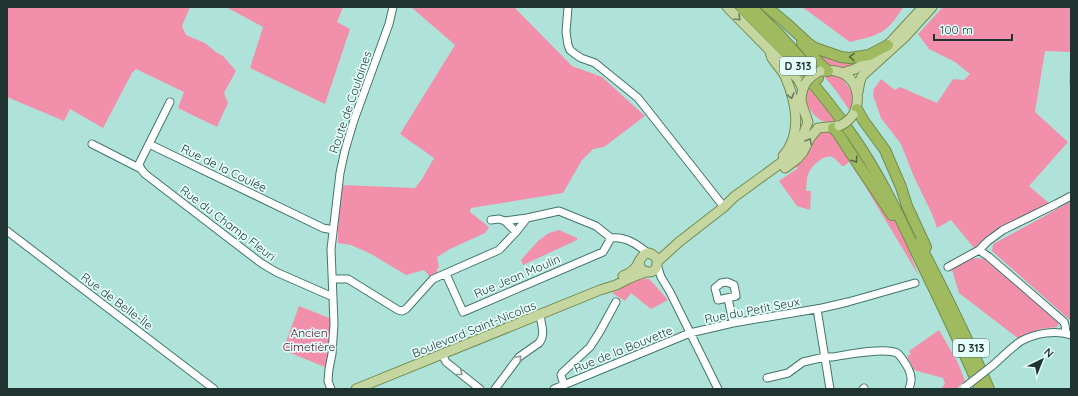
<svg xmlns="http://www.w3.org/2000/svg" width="1078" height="396" font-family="Quicksand,sans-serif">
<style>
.green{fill:#f290ab}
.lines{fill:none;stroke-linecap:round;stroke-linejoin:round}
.minor-casing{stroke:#43756d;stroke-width:9}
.major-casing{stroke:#738b4f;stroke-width:11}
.highway-casing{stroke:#738b4f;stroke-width:12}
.minor{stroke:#fff;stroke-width:7}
.major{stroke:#c6d6a0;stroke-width:9}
.highway{stroke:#a0ba60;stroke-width:10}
.minor-bridge-casing{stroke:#43756d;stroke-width:9;stroke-linecap:butt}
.major-bridge-casing{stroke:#738b4f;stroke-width:11;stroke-linecap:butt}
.minor-bridge{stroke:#fff;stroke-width:7}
.major-bridge{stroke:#c6d6a0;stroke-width:9}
.oneway{stroke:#6a7d62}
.oneway2{stroke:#536a43}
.oneway3{stroke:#8f9a98}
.labels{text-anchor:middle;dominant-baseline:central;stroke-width:3.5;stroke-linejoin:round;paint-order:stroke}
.shield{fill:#e4fef9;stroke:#5a716c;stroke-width:1}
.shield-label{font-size:11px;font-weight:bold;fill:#1f3430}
.street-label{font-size:12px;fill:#1f3430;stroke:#e4fef9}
.park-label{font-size:12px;fill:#540e29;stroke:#e4fef9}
</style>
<rect width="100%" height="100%" fill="#afe3da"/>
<!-- green -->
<path class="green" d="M 7,7 L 190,7 L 182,26 L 186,35 L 205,43 L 216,52 L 223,56 L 236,71 L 224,93 L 228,103 L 217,127 L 178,108 L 184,92 L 136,69 L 132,73 L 103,128 L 70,109 L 64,121 L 7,97 Z
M 226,7 L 343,7 L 337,22 L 350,29 L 325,104 L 250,68 L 263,27 Z
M 411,7 L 514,7 L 572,66 L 602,77 L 645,116 L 604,147 L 593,149 L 582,160 L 563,193 L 471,208 L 470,212 L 489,227 L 485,233 L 450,249 L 437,257 L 439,267 L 437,269 L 437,272 L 430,277 L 424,270 L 406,275 L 371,254 L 351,245 L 338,243 L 338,226 L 341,185 L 415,188 L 422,179 L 434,158 L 400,134 L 455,45 Z
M 802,7 L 903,7 C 887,34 879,35 850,42 Z
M 943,7 L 1060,7 L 1071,8 L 1071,85 L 1069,84 L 1071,52 L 1045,51 L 1035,112 L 1068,142 L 1029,186 L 1050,204 L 1001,229 L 974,248 L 951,220 L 937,228 L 932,214 L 914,177 L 901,144 L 881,118 L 873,95 L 874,89 L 881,79 L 895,90 L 900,87 L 937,103 L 953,79 L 964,80 L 970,74 L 955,62 L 929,49 L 918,34 Z
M 817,53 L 857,62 L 857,64 L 847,70 L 829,67 L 822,62 Z
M 823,75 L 831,75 L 841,77 L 853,93 L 854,97 L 850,111 L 837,92 Z
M 808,87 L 823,105 L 836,122 C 823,123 819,121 811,111 C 805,103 805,97 808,87 Z
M 818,128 L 833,128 L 854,158 L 844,166 L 842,166 C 839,163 836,159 832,157 C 824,154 810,167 808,175 C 806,180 807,186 806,191 L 811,191 L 810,210 L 797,206 L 779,181 L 798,168 L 796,167 L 793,169 L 792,168 Z
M 858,164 L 894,218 L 908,243 L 912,259 L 919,276 L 862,181 L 853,168 Z
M 1071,201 L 1071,321 L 992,251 L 993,244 L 1043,217 Z
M 559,230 L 577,238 L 577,240 L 523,265 L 521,260 L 538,241 L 549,233 Z
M 976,258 L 984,259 L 1057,319 L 1059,323 L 1057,327 L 1040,329 L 1019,339 L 959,293 L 952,270 L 968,260 Z
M 642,278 L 649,279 L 654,284 L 668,300 L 651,309 L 631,293 L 625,301 L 612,293 Z
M 299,306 L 332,319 L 332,331 L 330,332 L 329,336 L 331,338 L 330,350 L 325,367 L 283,350 Z
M 939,330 L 958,363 L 965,381 L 956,389 L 941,389 L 945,384 L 943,378 L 914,370 L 907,356 L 911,354 L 909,351 Z"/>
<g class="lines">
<!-- minor casing -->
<g class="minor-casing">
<path id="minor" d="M 568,7 L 566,32 L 568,45 L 570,50 L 575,54 L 581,58 L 595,63 L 638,98 L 724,207
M 170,102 L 139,164 L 141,169 L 145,174 L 261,263 L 276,272 L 333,297
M 92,144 L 141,169
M 149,144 L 323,228 L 333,230
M 491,220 L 499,219 L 505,221
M 7,231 L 214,389
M 516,232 L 505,221 L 527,218
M 979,250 L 989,257 L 1064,322 L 1065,325 L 1066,333
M 657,265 L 661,277 L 670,292 L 718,389
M 948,267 L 979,250 L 988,241 L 1003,230 L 1056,204 L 1071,196
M 446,274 L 463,312 L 603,252 L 611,238
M 333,279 L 348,279 L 398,310 L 402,311 L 406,309 L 433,279 L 499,250 L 516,232 L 527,218 L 559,211 L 596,226 L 611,238 C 626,236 638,245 649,254
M 727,282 L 734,285 L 736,296 L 718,300 L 715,288 L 721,283 Z
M 728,298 L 733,323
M 817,309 L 830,389
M 442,354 L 446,362 L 480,389
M 992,366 C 1001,358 1011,348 1021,341 C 1036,333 1055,330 1071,335
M 767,378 L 788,373 L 803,362 L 825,357 L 832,357 C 846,355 885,347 897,353 C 902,357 905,363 908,368 C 912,376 912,381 909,389
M 564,385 L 561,375 L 562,373 L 590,347 L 599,333 L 616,302
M 331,389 L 328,381 L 329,369 L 332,354 L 334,324 L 331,249 L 340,173 L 345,150 L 354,120 L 389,24 L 393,7
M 495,389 L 519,357 L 539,343 C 546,335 541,324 540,315
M 554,389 L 690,333 L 733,323 L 822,308 L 848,302 L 915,283
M 863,389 L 864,388"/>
</g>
<!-- major casing -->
<g class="major-casing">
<path id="major" d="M 727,7 L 798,79 L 803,89
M 769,49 C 770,52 771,55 772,58 C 776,64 781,69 785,76 C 796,101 803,134 783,156
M 821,71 C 826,71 831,70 836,71 C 857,76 862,98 853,115
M 842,73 L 855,69 L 867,62 L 888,45 L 923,7
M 858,92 L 860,81 L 862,76 L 905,37 L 932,7
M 785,168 L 797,159 L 803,152 L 810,138 L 818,128 L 839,126
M 657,262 L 679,242 L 724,207 L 734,197 L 789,157 L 795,150 L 802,138 L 808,122 C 803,105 797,102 805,84
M 623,276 C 628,274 633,271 636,267 C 640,261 644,247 654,256 C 657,258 658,261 657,264 C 656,276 640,274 639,262
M 356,389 L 600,290 L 616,285 L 630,278 L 645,272"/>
</g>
<!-- highway casing -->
<g class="highway-casing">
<path id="highway" d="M 741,7 C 781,47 820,88 852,135 C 878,172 898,213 917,254 C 939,299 960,343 980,389
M 751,7 L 778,33 L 818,78
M 767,7 L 786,23 L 809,44 L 815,48 L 841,57 L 850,58 L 869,55 L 888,45
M 802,43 L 819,63 L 828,71
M 857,109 L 863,120 L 885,150 L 901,187 L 907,206 L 926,247
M 833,128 L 837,132 L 854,158 L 892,215
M 919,243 C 944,291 968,339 989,389"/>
</g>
<!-- minor -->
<use href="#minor" class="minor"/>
<!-- major -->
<use href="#major" class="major"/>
<!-- highway -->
<use href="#highway" class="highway"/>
<!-- minor-bridge casing -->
<g class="minor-bridge-casing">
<path id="minor-bridge" d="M 965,387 L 992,366"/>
</g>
<!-- major-bridge casing -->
<g class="major-bridge-casing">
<path id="major-bridge" d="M 805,84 C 809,78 813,74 820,71
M 839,126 C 845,124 849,120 853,115"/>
</g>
<!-- minor-bridge -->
<use href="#minor-bridge" class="minor-bridge"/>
<!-- major-bridge -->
<use href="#major-bridge" class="major-bridge"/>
</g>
<!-- one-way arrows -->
<defs><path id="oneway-chevron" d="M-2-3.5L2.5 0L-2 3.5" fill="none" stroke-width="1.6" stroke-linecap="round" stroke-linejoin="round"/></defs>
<g class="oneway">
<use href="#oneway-chevron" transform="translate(738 18) rotate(45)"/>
<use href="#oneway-chevron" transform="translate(791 96) rotate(75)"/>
<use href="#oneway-chevron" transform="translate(809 141) rotate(-60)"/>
</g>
<g class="oneway2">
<use href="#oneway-chevron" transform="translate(852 57) rotate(-179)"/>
<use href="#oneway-chevron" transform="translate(855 160) rotate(57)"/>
</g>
<g class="oneway3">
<use href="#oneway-chevron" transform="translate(519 358) rotate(-49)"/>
<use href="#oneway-chevron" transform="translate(460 373) rotate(38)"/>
</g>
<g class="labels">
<!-- shield labels -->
<g class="shield">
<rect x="780" y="57" width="36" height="18" rx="3"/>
<rect x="953" y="339" width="36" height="18" rx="3"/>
</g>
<g class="shield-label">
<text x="798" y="66">D 313</text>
<text x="971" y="348">D 313</text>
</g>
<!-- street labels -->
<g class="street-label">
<text transform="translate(350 102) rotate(-71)">Route de Coulaines</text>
<text transform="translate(224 168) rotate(26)">Rue de la Coulée</text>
<text transform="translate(228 223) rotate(37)">Rue du Champ Fleuri</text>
<text transform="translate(517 276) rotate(-23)">Rue Jean Moulin</text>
<text transform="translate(117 301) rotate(37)">Rue de Belle-Île</text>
<text transform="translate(752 310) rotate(-11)">Rue du Petit Seux</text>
<text transform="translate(474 329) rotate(-22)">Boulevard Saint-Nicolas</text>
<text transform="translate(623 349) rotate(-22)">Rue de la Bouvette</text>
</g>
<!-- park labels -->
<g class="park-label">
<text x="309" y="332">Ancien<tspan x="309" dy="14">Cimetière</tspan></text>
</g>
</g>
<!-- border -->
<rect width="1078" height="396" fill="none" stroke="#1f3430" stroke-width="16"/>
<!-- north arrow -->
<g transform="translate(1042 360) rotate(43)" stroke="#e4fef9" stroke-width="3" paint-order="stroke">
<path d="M0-3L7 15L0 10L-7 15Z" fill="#1f3430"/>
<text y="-6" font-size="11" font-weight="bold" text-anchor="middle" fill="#1f3430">N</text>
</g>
<!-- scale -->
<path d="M934 34v6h78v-6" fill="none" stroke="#1f3430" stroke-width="2"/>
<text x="940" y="34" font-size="12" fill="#1f3430" stroke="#e4fef9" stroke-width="3" paint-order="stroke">100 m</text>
</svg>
